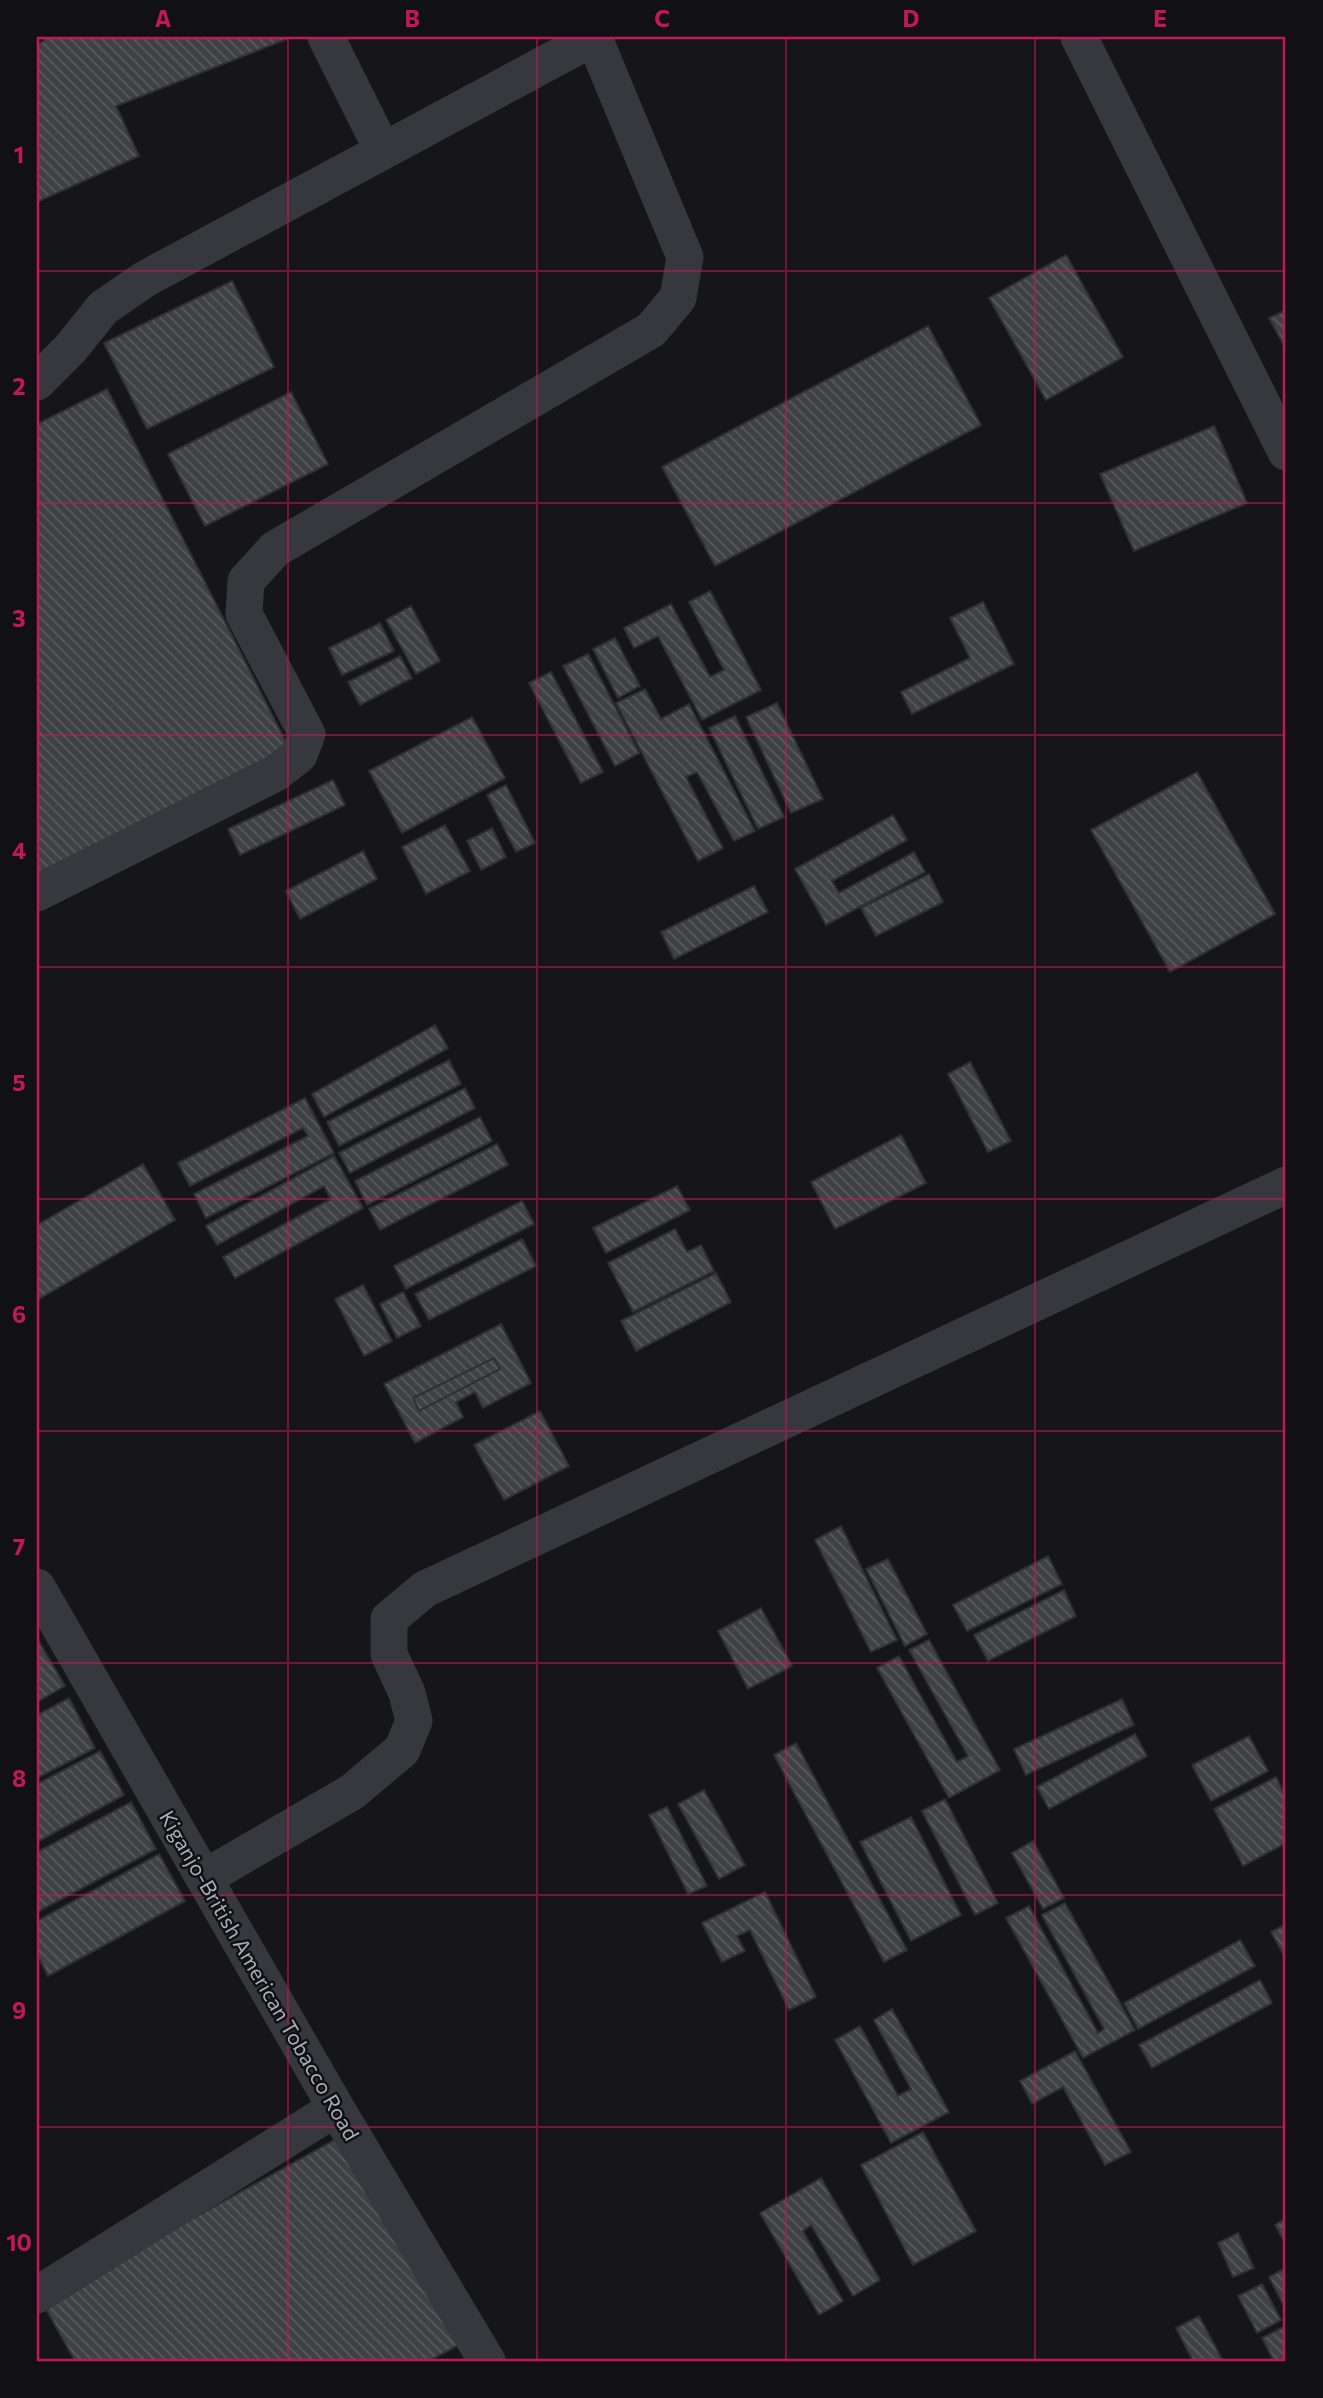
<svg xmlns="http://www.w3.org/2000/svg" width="1323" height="2398" font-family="Commissioner,sans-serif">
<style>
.building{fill:url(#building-back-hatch);stroke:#303034;stroke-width:2;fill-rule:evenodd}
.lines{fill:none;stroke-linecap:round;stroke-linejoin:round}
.minor{stroke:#37383d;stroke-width:37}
.grid{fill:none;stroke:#c2185b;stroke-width:2;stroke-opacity:0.55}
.labels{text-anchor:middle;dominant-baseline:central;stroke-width:5;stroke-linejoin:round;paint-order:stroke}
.street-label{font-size:21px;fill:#a8adb8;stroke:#111113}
.neatline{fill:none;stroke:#c2185b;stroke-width:2.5}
.grid-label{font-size:23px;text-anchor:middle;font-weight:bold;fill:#c2185b}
</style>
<defs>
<pattern id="building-back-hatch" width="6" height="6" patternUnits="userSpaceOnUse" patternTransform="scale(1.75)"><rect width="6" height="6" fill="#404145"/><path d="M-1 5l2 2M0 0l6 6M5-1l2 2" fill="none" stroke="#595a5e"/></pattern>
</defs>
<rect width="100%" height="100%" fill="#161618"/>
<!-- building -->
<path class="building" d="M 42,37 L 292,37 L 116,106 L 139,156 L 37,202 L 37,44 L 44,41 Z
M 1066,255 L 1123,357 L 1046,400 L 989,298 Z
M 232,281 L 274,367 L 147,429 L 104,343 Z
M 1286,310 L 1286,349 L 1269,318 Z
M 928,326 L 981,425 L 715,566 L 662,467 Z
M 107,389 L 289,748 L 37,875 L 37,424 Z
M 291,392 L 328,464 L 205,526 L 168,454 Z
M 1214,426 L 1247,503 L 1134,551 L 1100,474 Z
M 710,591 L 761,690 L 702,720 L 658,636 L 634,648 L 624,628 L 671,604 L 710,677 L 724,670 L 689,602 Z
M 983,602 L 1014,664 L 912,714 L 901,692 L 970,658 L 950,618 Z
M 411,606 L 440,661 L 416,674 L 386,620 Z
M 380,623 L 394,651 L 342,675 L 329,648 Z
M 615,638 L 640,686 L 618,698 L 593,649 Z
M 588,654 L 639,753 L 615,766 L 563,666 Z
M 400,656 L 412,678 L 360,705 L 348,682 Z
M 551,672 L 603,772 L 581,783 L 529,683 Z
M 645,689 L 661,719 L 689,704 L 755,831 L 734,841 L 697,772 L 686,777 L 723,848 L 698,861 L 616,703 Z
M 777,703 L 823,799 L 791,813 L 746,717 Z
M 735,716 L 784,817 L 758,829 L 709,728 Z
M 472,717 L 505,778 L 402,833 L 369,771 Z
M 1197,772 L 1275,914 L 1170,972 L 1091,830 Z
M 333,780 L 345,805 L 240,855 L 228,829 Z
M 506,785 L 535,843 L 516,852 L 487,795 Z
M 893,815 L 907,840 L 832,881 L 839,893 L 914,852 L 925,872 L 826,925 L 795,869 Z
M 445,825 L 470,871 L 426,894 L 402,847 Z
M 492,828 L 506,857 L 481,870 L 467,841 Z
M 363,851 L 377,879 L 300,919 L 286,891 Z
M 929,874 L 943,902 L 876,936 L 861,908 Z
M 754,886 L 768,912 L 674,959 L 661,932 Z
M 435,1025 L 448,1048 L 324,1117 L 312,1094 Z
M 449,1060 L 461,1084 L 339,1146 L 327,1122 Z
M 970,1062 L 1011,1141 L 988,1152 L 948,1074 Z
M 465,1088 L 475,1108 L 350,1173 L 339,1153 Z
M 305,1098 L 334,1153 L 206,1218 L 194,1194 L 308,1136 L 303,1128 L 190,1186 L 178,1163 Z
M 480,1117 L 492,1141 L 367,1205 L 355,1181 Z
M 901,1135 L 926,1183 L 835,1229 L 811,1182 Z
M 497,1144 L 508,1165 L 380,1230 L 369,1209 Z
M 334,1156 L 363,1208 L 235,1278 L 223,1257 L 331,1199 L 324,1186 L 217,1245 L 206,1226 Z
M 143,1164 L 175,1220 L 37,1300 L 37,1225 Z
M 677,1186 L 690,1210 L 606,1253 L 593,1228 Z
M 522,1201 L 534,1224 L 406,1289 L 394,1266 Z
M 675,1229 L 687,1252 L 701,1245 L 714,1271 L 633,1312 L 608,1263 Z
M 522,1239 L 536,1266 L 429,1320 L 415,1294 Z
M 716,1273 L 731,1302 L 636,1351 L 621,1321 Z
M 363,1285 L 392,1341 L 364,1356 L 335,1299 Z
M 403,1292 L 421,1326 L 397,1338 L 380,1304 Z
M 501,1324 L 531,1383 L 483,1408 L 475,1392 L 456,1402 L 463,1417 L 415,1443 L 384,1384 ZM 494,1358 L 500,1369 L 419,1411 L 413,1398 Z
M 494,1358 L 500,1369 L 419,1411 L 413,1398 Z
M 540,1411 L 569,1466 L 504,1500 L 474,1445 Z
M 841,1526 L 897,1640 L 871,1652 L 815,1540 Z
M 1048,1556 L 1062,1584 L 967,1631 L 953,1605 Z
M 888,1559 L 927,1634 L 905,1646 L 866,1569 Z
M 1064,1590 L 1076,1616 L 988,1661 L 974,1635 Z
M 761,1608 L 792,1666 L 748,1689 L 718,1631 Z
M 38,1640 L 65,1686 L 37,1702 L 37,1641 Z
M 929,1640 L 1000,1770 L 949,1798 L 877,1668 L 899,1656 L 957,1762 L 968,1756 L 909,1650 Z
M 69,1698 L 95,1748 L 37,1778 L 37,1715 Z
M 1122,1699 L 1134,1725 L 1026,1775 L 1014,1749 Z
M 1135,1734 L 1147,1756 L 1049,1809 L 1037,1787 Z
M 1249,1736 L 1268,1771 L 1211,1801 L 1192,1765 Z
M 796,1743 L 907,1950 L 884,1962 L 774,1755 Z
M 100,1751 L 124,1795 L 37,1842 L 37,1784 Z
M 1276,1777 L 1286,1798 L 1286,1843 L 1243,1866 L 1214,1809 Z
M 704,1790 L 745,1865 L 719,1879 L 678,1804 Z
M 945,1799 L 998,1903 L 975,1915 L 922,1811 Z
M 131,1802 L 156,1849 L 37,1912 L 37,1852 Z
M 667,1807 L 707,1886 L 688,1894 L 649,1815 Z
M 911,1817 L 961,1915 L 911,1941 L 860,1842 Z
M 1033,1841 L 1064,1898 L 1043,1909 L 1012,1853 Z
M 159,1854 L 185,1901 L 48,1976 L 37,1954 L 37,1921 Z
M 765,1892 L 816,1997 L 789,2010 L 750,1930 L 737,1936 L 745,1951 L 722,1962 L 702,1923 Z
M 1065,1903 L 1135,2030 L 1083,2058 L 1006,1918 L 1029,1906 L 1098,2033 L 1104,2029 L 1042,1915 Z
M 1286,1924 L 1286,1959 L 1271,1932 Z
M 1240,1940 L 1255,1966 L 1138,2029 L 1124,2003 Z
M 1260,1980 L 1272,2003 L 1152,2068 L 1139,2045 Z
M 892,2009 L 949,2112 L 891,2143 L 835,2040 L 860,2026 L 898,2096 L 911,2089 L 874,2020 Z
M 1075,2051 L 1131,2152 L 1105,2165 L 1063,2087 L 1032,2104 L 1020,2081 Z
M 923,2132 L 976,2231 L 913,2265 L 861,2165 Z
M 347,2133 L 464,2342 L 429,2361 L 75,2361 L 42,2302 Z
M 821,2178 L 880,2280 L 853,2296 L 811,2225 L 803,2231 L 843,2301 L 819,2315 L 760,2213 Z
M 1286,2218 L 1286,2238 L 1283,2239 L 1275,2225 Z
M 1238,2233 L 1254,2268 L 1233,2277 L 1218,2243 Z
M 1286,2268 L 1286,2310 L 1269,2277 Z
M 1262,2284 L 1281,2320 L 1257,2333 L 1238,2296 Z
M 1199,2316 L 1223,2361 L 1193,2361 L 1176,2328 Z
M 1285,2326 L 1286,2361 L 1274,2361 L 1262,2338 Z"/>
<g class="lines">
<!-- minor -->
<path class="minor" d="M 326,37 L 383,151
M 1079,37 L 1286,452
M 37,382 L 71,348 L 103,308 L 145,279 L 595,37
M 37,893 L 276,773 L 299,755 L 307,734 L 244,614 L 246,581 L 275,549 L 651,330 L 678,298 L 685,257 L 594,38
M 37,1587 L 336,2108 L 487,2361
M 204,1878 L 352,1792 L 402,1750 L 414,1721 L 407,1693 L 389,1654 L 389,1619 L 425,1589 L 1286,1185
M 37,2295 L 336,2108"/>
</g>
<!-- grid -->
<path class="grid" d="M 288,37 L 288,2361M 537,37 L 537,2361M 786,37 L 786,2361M 1035,37 L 1035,2361M 37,271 L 1286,271M 37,503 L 1286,503M 37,735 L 1286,735M 37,967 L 1286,967M 37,1199 L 1286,1199M 37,1431 L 1286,1431M 37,1663 L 1286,1663M 37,1895 L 1286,1895M 37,2127 L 1286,2127"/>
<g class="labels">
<!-- street labels -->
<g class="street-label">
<text transform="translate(260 1975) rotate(60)">Kiganjo-British American Tobacco Road</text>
</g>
</g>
<!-- border -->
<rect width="1323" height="2398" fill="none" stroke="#111113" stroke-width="77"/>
<rect x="38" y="38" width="1246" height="2322" class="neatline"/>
<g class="grid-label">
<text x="163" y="27">A</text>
<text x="412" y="27">B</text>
<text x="662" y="27">C</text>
<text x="911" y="27">D</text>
<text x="1160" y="27">E</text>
<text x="19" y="163">1</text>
<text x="19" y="395">2</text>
<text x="19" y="627">3</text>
<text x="19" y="859">4</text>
<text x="19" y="1091">5</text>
<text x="19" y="1323">6</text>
<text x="19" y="1555">7</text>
<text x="19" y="1787">8</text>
<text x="19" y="2019">9</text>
<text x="19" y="2251">10</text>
</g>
</svg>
